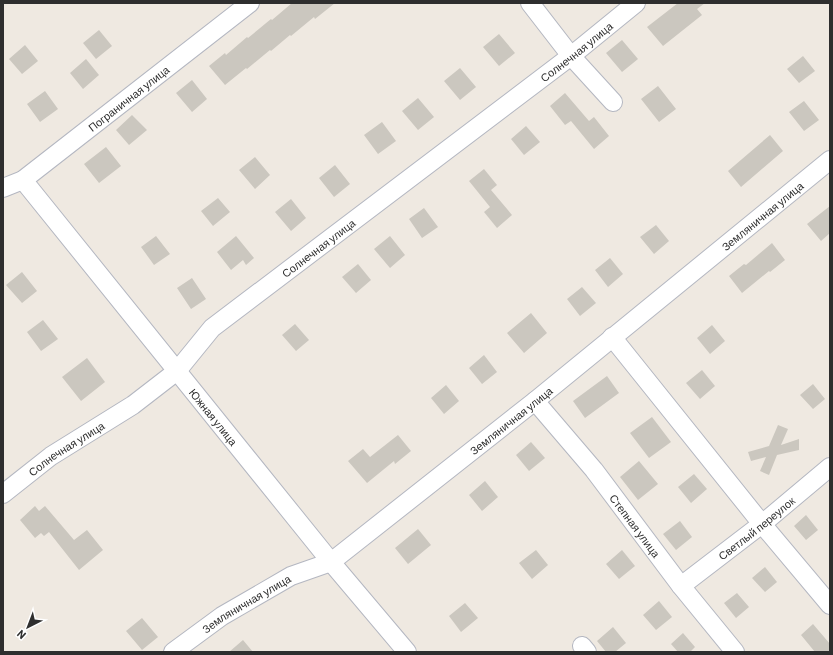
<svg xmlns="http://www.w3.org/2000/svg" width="833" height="655" font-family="Barlow,sans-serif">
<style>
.building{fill:#cbc7bf}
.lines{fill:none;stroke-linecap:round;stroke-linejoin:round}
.minor-casing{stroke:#b4b7c1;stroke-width:20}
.minor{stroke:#fff;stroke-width:18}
.labels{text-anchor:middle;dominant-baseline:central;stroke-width:3.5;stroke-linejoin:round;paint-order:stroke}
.street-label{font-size:11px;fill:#2e2e2e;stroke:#fff}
</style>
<rect width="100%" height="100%" fill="#efe9e1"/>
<!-- building -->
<path class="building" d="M 292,3 L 335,3 L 315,19 L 314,17 L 291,36 L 290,35 L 271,51 L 270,50 L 247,69 L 246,68 L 225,85 L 209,66 L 225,53 L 226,55 L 247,37 L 248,38 L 271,19 L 272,20 Z
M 678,3 L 705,3 L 697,9 L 702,15 L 663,46 L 647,27 Z
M 99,30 L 112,46 L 96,59 L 83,43 Z
M 499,34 L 515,53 L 499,66 L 483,47 Z
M 622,40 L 638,59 L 622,72 L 606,53 Z
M 25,45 L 38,61 L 22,74 L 9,59 Z
M 803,56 L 815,71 L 799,83 L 787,69 Z
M 86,59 L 99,75 L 83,89 L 70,73 Z
M 460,68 L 476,87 L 460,100 L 444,81 Z
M 192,80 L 207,99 L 192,112 L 176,93 Z
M 658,86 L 676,109 L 659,122 L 641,99 Z
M 45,91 L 58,109 L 40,122 L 27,104 Z
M 565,93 L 589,121 L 594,117 L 609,136 L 594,149 L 571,121 L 565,125 L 550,106 Z
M 418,98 L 434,117 L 418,130 L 402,111 Z
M 804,101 L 819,120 L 804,131 L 789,112 Z
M 132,115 L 147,130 L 129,145 L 116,130 Z
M 382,122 L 396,141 L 378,154 L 364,135 Z
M 526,126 L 540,142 L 524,155 L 511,139 Z
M 770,135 L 783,151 L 741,187 L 728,171 Z
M 106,147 L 121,166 L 99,183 L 84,164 Z
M 255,157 L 270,175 L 255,189 L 239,170 Z
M 335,165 L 350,184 L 334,197 L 319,178 Z
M 484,169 L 497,185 L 491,190 L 512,215 L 497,228 L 484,212 L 490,207 L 469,181 Z
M 218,198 L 230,212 L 213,226 L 201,211 Z
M 291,199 L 306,218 L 291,231 L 275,212 Z
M 830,206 L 830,233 L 821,241 L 807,224 Z
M 424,208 L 438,227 L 422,238 L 409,219 Z
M 656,225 L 669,241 L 654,254 L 640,237 Z
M 156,236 L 170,254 L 154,265 L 141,247 Z
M 236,236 L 254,258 L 246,265 L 243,260 L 231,270 L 217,252 Z
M 390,236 L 405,255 L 390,268 L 374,249 Z
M 772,243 L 785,260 L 770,272 L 769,271 L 742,293 L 729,276 L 744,264 L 746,265 Z
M 610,258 L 623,274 L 608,287 L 595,270 Z
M 358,264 L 371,280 L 356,293 L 342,277 Z
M 22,272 L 37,291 L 22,303 L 6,285 Z
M 192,278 L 206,299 L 191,309 L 177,288 Z
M 582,287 L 596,303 L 580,316 L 567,299 Z
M 531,313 L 547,333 L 524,353 L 507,333 Z
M 43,320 L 58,339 L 41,351 L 27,332 Z
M 295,324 L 309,340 L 296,351 L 282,335 Z
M 712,325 L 725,341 L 710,354 L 697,338 Z
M 484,355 L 497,372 L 482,384 L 469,368 Z
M 87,358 L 105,382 L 81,401 L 62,377 Z
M 702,370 L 715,386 L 700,399 L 686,383 Z
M 607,376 L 619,393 L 585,418 L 573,401 Z
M 813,384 L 825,399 L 813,409 L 800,395 Z
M 446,385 L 459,401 L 444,414 L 431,398 Z
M 652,417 L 671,442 L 649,458 L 630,433 Z
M 778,425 L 788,429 L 781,445 L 799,439 L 799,450 L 777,455 L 769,475 L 760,471 L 766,457 L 751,461 L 748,452 L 769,446 Z
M 398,435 L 411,451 L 395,464 L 394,461 L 367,483 L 348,461 L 363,449 L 370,457 Z
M 531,442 L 545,458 L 529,471 L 516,455 Z
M 639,461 L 658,484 L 638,500 L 620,477 Z
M 694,474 L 707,489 L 691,503 L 678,487 Z
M 485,481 L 498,497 L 482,511 L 469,495 Z
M 35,506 L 39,511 L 45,506 L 74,540 L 87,530 L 103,550 L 79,570 L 49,532 L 44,536 L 41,533 L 35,538 L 20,520 Z
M 806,515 L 818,530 L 806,540 L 794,526 Z
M 680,521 L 692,537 L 676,550 L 663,534 Z
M 418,529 L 431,545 L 408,564 L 395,548 Z
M 536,550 L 548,565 L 532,579 L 519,563 Z
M 622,550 L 635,566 L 619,579 L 606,564 Z
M 765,567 L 777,582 L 765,592 L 752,578 Z
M 737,593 L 749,607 L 736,618 L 724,603 Z
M 659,601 L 672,617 L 656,630 L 643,615 Z
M 465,603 L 478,618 L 461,632 L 449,616 Z
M 142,618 L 158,637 L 142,650 L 126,631 Z
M 813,624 L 830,644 L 830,652 L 815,652 L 801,635 Z
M 613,627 L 626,643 L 615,652 L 606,652 L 597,641 Z
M 683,633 L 695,647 L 690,652 L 678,652 L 671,644 Z
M 243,640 L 253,652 L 229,652 Z"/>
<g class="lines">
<!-- minor casing -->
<g class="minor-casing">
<g id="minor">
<path d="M 530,3 L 571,56 L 613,102"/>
<path id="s1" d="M 23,180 L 331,562 L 407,652"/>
<path id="s2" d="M 3,188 L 23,180 L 250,3"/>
<path d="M 612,337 L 762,524 L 830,605"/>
<path id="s3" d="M 535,401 L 594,470 L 681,586 L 735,652"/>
<path id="s4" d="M 3,494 L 51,456 L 133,405 L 177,371 L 212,328 L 571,56 L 636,3"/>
<path id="s5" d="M 681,586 L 762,524 L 830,467"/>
<path d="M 582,646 L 587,652"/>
<path id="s6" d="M 173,652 L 222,616 L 291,576 L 331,562 L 535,401 L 830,160"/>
</g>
</g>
<!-- minor -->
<use href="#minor" class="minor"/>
</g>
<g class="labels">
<!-- street labels -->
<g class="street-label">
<text stroke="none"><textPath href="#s4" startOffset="726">Солнечная улица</textPath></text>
<text stroke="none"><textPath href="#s2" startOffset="155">Пограничная улица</textPath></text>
<text stroke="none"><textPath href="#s6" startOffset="736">Земляничная улица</textPath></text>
<text stroke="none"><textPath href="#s4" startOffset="402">Солнечная улица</textPath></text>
<text stroke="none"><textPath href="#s1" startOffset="304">Южная улица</textPath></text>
<text stroke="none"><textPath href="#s6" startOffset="412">Земляничная улица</textPath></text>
<text stroke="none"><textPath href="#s4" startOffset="78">Солнечная улица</textPath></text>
<text stroke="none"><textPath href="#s3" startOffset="160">Степная улица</textPath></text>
<text stroke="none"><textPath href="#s5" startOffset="95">Светлый переулок</textPath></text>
<text stroke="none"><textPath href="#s6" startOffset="88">Земляничная улица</textPath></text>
</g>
</g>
<!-- border -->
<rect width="833" height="655" fill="none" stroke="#2e2e2e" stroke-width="8"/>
<!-- north arrow -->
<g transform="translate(28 627) rotate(222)" stroke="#ffffff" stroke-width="3" paint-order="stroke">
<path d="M0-3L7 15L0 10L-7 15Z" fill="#2e2e2e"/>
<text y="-6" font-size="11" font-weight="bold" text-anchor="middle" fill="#2e2e2e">N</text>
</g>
</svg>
